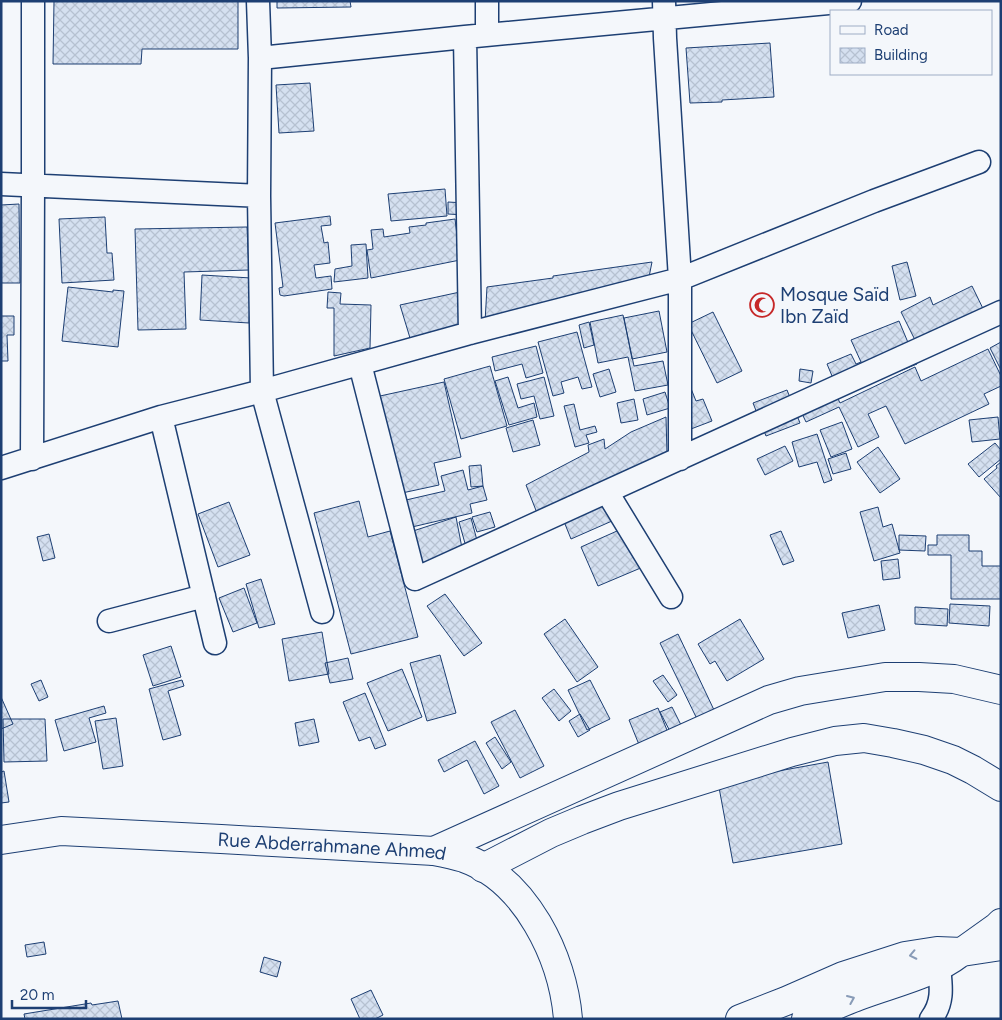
<svg xmlns="http://www.w3.org/2000/svg" width="1002" height="1020" font-family="Figtree,sans-serif">
<style>
.building{fill:url(#building-cross-hatch);stroke:#1d3f73}
.lines{fill:none;stroke-linecap:round;stroke-linejoin:round}
.street-casing{stroke:#1d3f73;stroke-width:25}
.secondary-casing{stroke:#1d3f73;stroke-width:30}
.primary-casing{stroke:#1d3f73;stroke-width:30}
.street{stroke:#f4f7fb;stroke-width:22}
.secondary{stroke:#f4f7fb;stroke-width:28}
.primary{stroke:#f4f7fb;stroke-width:28}
.oneway{stroke:#889bb7}
.labels{text-anchor:middle;dominant-baseline:central;stroke-width:4;stroke-linejoin:round;paint-order:stroke}
.poi-label{font-size:19px;fill:#1d3f73;stroke:#f4f7fb;text-anchor:start}
.street-label{font-size:19px;fill:#1d3f73;stroke:#f4f7fb}
</style>
<defs>
<pattern id="building-cross-hatch" width="8" height="8" patternUnits="userSpaceOnUse" patternTransform="scale(1.25)"><rect width="8" height="8" fill="#d5e0f0"/><path d="M0 0l8 8M0 8l8-8" fill="none" stroke="#b6c1d1"/></pattern>
</defs>
<rect width="100%" height="100%" fill="#f4f7fb"/>
<!-- building -->
<path class="building" d="M 54,1 L 238,1 L 238,49 L 142,49 L 141,64 L 53,64 Z
M 277,1 L 350,1 L 351,7 L 277,8 Z
M 770,43 L 774,97 L 722,100 L 722,102 L 690,103 L 686,48 Z
M 310,83 L 314,131 L 279,133 L 276,85 Z
M 445,189 L 447,216 L 391,221 L 388,194 Z
M 448,202 L 465,203 L 465,215 L 448,214 Z
M 19,204 L 20,283 L 1,283 L 1,205 Z
M 330,216 L 331,225 L 321,226 L 324,243 L 328,242 L 330,263 L 314,265 L 316,278 L 331,276 L 332,289 L 284,296 L 280,295 L 279,288 L 283,287 L 275,223 Z
M 105,217 L 107,253 L 112,253 L 114,280 L 62,283 L 59,219 Z
M 455,219 L 460,260 L 371,278 L 367,250 L 373,249 L 371,230 L 383,229 L 384,237 L 410,233 L 409,227 L 426,225 L 426,223 Z
M 247,227 L 249,270 L 184,272 L 186,329 L 138,330 L 135,229 Z
M 366,244 L 368,278 L 334,282 L 335,269 L 352,266 L 351,245 Z
M 652,262 L 649,277 L 485,322 L 487,287 L 553,278 L 553,276 Z
M 907,262 L 916,296 L 900,300 L 892,266 Z
M 202,275 L 251,278 L 249,323 L 200,320 Z
M 972,286 L 990,323 L 923,356 L 901,312 L 930,297 L 933,305 Z
M 68,287 L 113,292 L 113,290 L 124,291 L 118,347 L 62,341 Z
M 328,292 L 341,293 L 340,304 L 371,305 L 370,348 L 334,356 L 334,308 L 327,308 Z
M 460,292 L 460,325 L 410,338 L 400,305 Z
M 659,311 L 667,352 L 632,359 L 624,318 Z
M 713,312 L 742,371 L 717,383 L 688,324 Z
M 623,315 L 634,366 L 663,361 L 668,385 L 635,391 L 628,357 L 598,363 L 590,322 Z
M 1,316 L 14,316 L 14,335 L 7,335 L 8,361 L 1,361 Z
M 899,321 L 917,364 L 840,395 L 827,364 L 851,354 L 856,364 L 861,362 L 851,340 Z
M 589,322 L 594,345 L 584,348 L 579,325 Z
M 577,332 L 592,387 L 582,389 L 578,377 L 561,382 L 564,393 L 553,396 L 538,342 Z
M 1001,342 L 1001,370 L 990,348 Z
M 536,346 L 543,373 L 526,378 L 522,364 L 495,371 L 492,357 Z
M 988,349 L 1001,376 L 1001,386 L 984,394 L 989,404 L 905,444 L 886,406 L 868,414 L 879,437 L 858,447 L 839,407 L 806,422 L 796,401 L 831,384 L 840,403 L 915,367 L 921,381 Z
M 490,366 L 507,426 L 461,439 L 444,379 Z
M 609,369 L 616,392 L 600,397 L 593,374 Z
M 800,369 L 813,371 L 811,383 L 799,381 Z
M 508,377 L 518,408 L 534,403 L 537,417 L 509,425 L 495,381 Z
M 544,377 L 554,416 L 540,419 L 534,396 L 521,399 L 517,384 Z
M 444,382 L 461,457 L 434,463 L 439,485 L 402,493 L 380,396 Z
M 690,386 L 696,401 L 703,399 L 712,421 L 683,432 Z
M 787,390 L 800,423 L 766,436 L 753,403 Z
M 665,392 L 670,408 L 647,415 L 643,399 Z
M 634,399 L 638,420 L 621,423 L 617,403 Z
M 574,404 L 580,430 L 595,426 L 597,432 L 586,435 L 589,443 L 575,447 L 564,406 Z
M 666,417 L 667,454 L 537,513 L 526,485 L 589,452 L 588,445 L 604,439 L 605,449 L 631,432 Z
M 998,417 L 1000,439 L 972,442 L 969,420 Z
M 533,420 L 540,445 L 513,452 L 506,428 Z
M 842,422 L 852,449 L 831,457 L 820,430 Z
M 817,434 L 832,480 L 824,483 L 817,462 L 799,467 L 792,442 Z
M 995,443 L 1001,450 L 1001,459 L 979,477 L 968,464 Z
M 785,446 L 793,461 L 765,475 L 757,459 Z
M 878,447 L 900,479 L 880,493 L 857,462 Z
M 846,453 L 851,469 L 833,474 L 828,459 Z
M 1001,462 L 1001,498 L 984,479 L 997,468 L 996,466 Z
M 481,465 L 483,486 L 471,487 L 469,466 Z
M 463,470 L 468,490 L 483,486 L 487,500 L 470,504 L 472,513 L 412,527 L 406,500 L 445,491 L 441,476 Z
M 602,497 L 612,521 L 571,539 L 561,514 Z
M 359,501 L 368,537 L 390,531 L 418,637 L 351,654 L 314,513 Z
M 229,502 L 250,555 L 218,567 L 198,514 Z
M 878,507 L 883,527 L 892,524 L 900,553 L 874,561 L 860,512 Z
M 490,512 L 495,527 L 477,532 L 472,517 Z
M 456,517 L 462,548 L 419,569 L 410,532 Z
M 471,518 L 478,544 L 466,547 L 459,522 Z
M 626,527 L 643,567 L 598,586 L 581,547 Z
M 781,531 L 794,561 L 783,565 L 770,535 Z
M 49,534 L 55,558 L 43,561 L 37,537 Z
M 899,535 L 926,536 L 925,551 L 899,550 Z
M 937,535 L 969,535 L 969,551 L 982,551 L 982,566 L 1001,566 L 1001,599 L 951,599 L 951,555 L 928,555 L 928,545 L 937,545 Z
M 898,559 L 900,578 L 883,580 L 881,561 Z
M 261,579 L 275,624 L 259,628 L 246,584 Z
M 244,588 L 257,623 L 233,632 L 219,598 Z
M 445,594 L 482,643 L 464,656 L 427,606 Z
M 950,604 L 990,606 L 989,626 L 949,623 Z
M 879,605 L 885,630 L 848,638 L 842,613 Z
M 915,607 L 948,609 L 947,626 L 915,624 Z
M 565,619 L 598,667 L 577,682 L 544,634 Z
M 740,619 L 764,659 L 727,681 L 715,661 L 710,664 L 698,644 Z
M 322,632 L 329,674 L 289,681 L 282,639 Z
M 678,634 L 714,710 L 697,719 L 660,643 Z
M 171,646 L 181,677 L 153,686 L 143,655 Z
M 440,655 L 456,713 L 427,721 L 410,663 Z
M 348,658 L 353,679 L 330,683 L 325,663 Z
M 402,669 L 422,717 L 388,731 L 367,683 Z
M 663,675 L 677,695 L 668,702 L 653,681 Z
M 41,680 L 48,697 L 39,701 L 31,684 Z
M 182,680 L 184,686 L 168,691 L 181,735 L 163,740 L 149,689 Z
M 590,680 L 610,719 L 587,730 L 568,690 Z
M 554,689 L 571,711 L 559,721 L 542,698 Z
M 365,693 L 386,745 L 375,749 L 370,737 L 359,741 L 343,702 Z
M 1,697 L 13,724 L 1,729 Z
M 104,706 L 106,713 L 89,718 L 96,742 L 64,751 L 55,720 Z
M 672,707 L 686,735 L 675,741 L 660,712 Z
M 658,708 L 671,740 L 642,752 L 629,720 Z
M 515,710 L 544,766 L 520,778 L 491,722 Z
M 580,714 L 590,730 L 578,737 L 569,721 Z
M 116,718 L 123,766 L 103,769 L 95,721 Z
M 3,719 L 45,719 L 47,761 L 4,762 Z
M 314,719 L 319,742 L 299,746 L 295,723 Z
M 495,737 L 511,762 L 502,769 L 486,743 Z
M 475,741 L 499,786 L 484,794 L 467,760 L 444,772 L 438,760 Z
M 828,762 L 842,844 L 733,863 L 718,782 Z
M 4,771 L 9,802 L 1,803 L 1,772 Z
M 44,942 L 46,954 L 27,957 L 25,945 Z
M 264,957 L 281,962 L 277,977 L 260,972 Z
M 371,990 L 383,1015 L 375,1019 L 360,1019 L 351,999 Z
M 118,1001 L 122,1019 L 25,1019 L 24,1014 L 91,1003 L 92,1005 Z"/>
<g class="lines">
<!-- street casing -->
<g class="street-casing">
<path id="street" d="M 258,1 L 260,58 L 259,196 L 262,391 L 322,612
M 487,1 L 487,35
M 664,1 L 665,38 L 680,279 L 680,459
M 465,37 L 470,333
M 260,58 L 465,37 L 850,1
M 1,184 L 259,196
M 360,364 L 415,579 L 1001,312
M 161,417 L 215,643
M 32,459 L 33,185 L 33,1
M 1,468 L 161,417 L 262,391 L 470,333 L 680,279 L 874,201 L 979,162
M 607,492 L 671,597
M 109,621 L 204,596
M 931,1019 C 944,1002 941,986 939,967"/>
</g>
<!-- secondary casing -->
<g class="secondary-casing">
<g id="secondary">
<path id="s1" d="M 1,840 L 61,831 L 221,839 L 434,851 C 444,853 454,855 464,858 C 526,880 563,957 568,1019"/>
<path d="M 434,851 L 769,700 L 800,691 L 885,677 L 919,677 L 954,679 L 1001,690"/>
<path d="M 483,868 L 551,833 L 582,820 L 619,806 L 792,752 L 835,741 L 864,738 L 893,743 L 924,750 L 953,760 L 973,770 L 1001,787"/>
<path d="M 962,952 L 997,927 L 1001,923"/>
</g>
</g>
<!-- primary casing -->
<g class="primary-casing">
<path id="primary" d="M 740,1019 L 786,1001 L 843,976 L 905,956 L 937,951 L 962,952 L 1001,946
M 806,1019 C 823,1011 839,1003 856,997 C 892,983 930,976 960,953"/>
</g>
<!-- street -->
<use href="#street" class="street"/>
<!-- secondary -->
<use href="#secondary" class="secondary"/>
<!-- primary -->
<use href="#primary" class="primary"/>
</g>
<!-- one-way arrows -->
<defs><path id="oneway-chevron" d="M-2-3.5L2.5 0L-2 3.5" fill="none" stroke-width="1.6" stroke-linecap="round" stroke-linejoin="round" transform="scale(1.25)"/></defs>
<g class="oneway">
<use href="#oneway-chevron" transform="translate(913 955) rotate(168)"/>
<use href="#oneway-chevron" transform="translate(851 999) rotate(-23)"/>
</g>
<!-- icons -->
<defs>
<g id="mosque-ring" transform="scale(1.25)"><circle r="9.5" fill="#f4f7fb" stroke="#c62828" stroke-width="1.5"/><path d="M3.5-4.9A6 6 0 1 0 3.5 4.9A5 5 0 1 1 3.5-4.9Z" fill="#c62828"/></g>
</defs>
<g fill-rule="evenodd">
<use href="#mosque-ring" x="762" y="305"/>
</g>
<g class="labels">
<!-- poi labels -->
<g class="poi-label">
<text x="780" y="294">Mosque Saïd<tspan x="780" dy="22">Ibn Zaïd</tspan></text>
</g>
<!-- street labels -->
<g class="street-label">
<text stroke="none"><textPath href="#s1" startOffset="332">Rue Abderrahmane Ahmed</textPath></text>
</g>
</g>
<!-- border -->
<rect width="1002" height="1020" fill="none" stroke="#1d3f73" stroke-width="5"/>
<!-- legend -->
<rect x="830" y="10" width="162" height="65" fill="#f4f7fb" stroke="#9eadc5"/>
<rect x="840" y="26" width="25" height="8" fill="#f4f7fb" stroke="#9eadc5"/>
<text x="874" y="35" font-size="15" fill="#1d3f73">Road</text>
<rect x="840" y="48" width="25" height="15" fill="url(#building-cross-hatch)" stroke="#9eadc5"/>
<text x="874" y="60" font-size="15" fill="#1d3f73">Building</text>
<!-- scale -->
<path d="M12 1000v8h74v-8" fill="none" stroke="#1d3f73" stroke-width="2.5"/>
<text x="20" y="1000" font-size="15" fill="#1d3f73" stroke="#f4f7fb" stroke-width="4" paint-order="stroke">20 m</text>
</svg>
